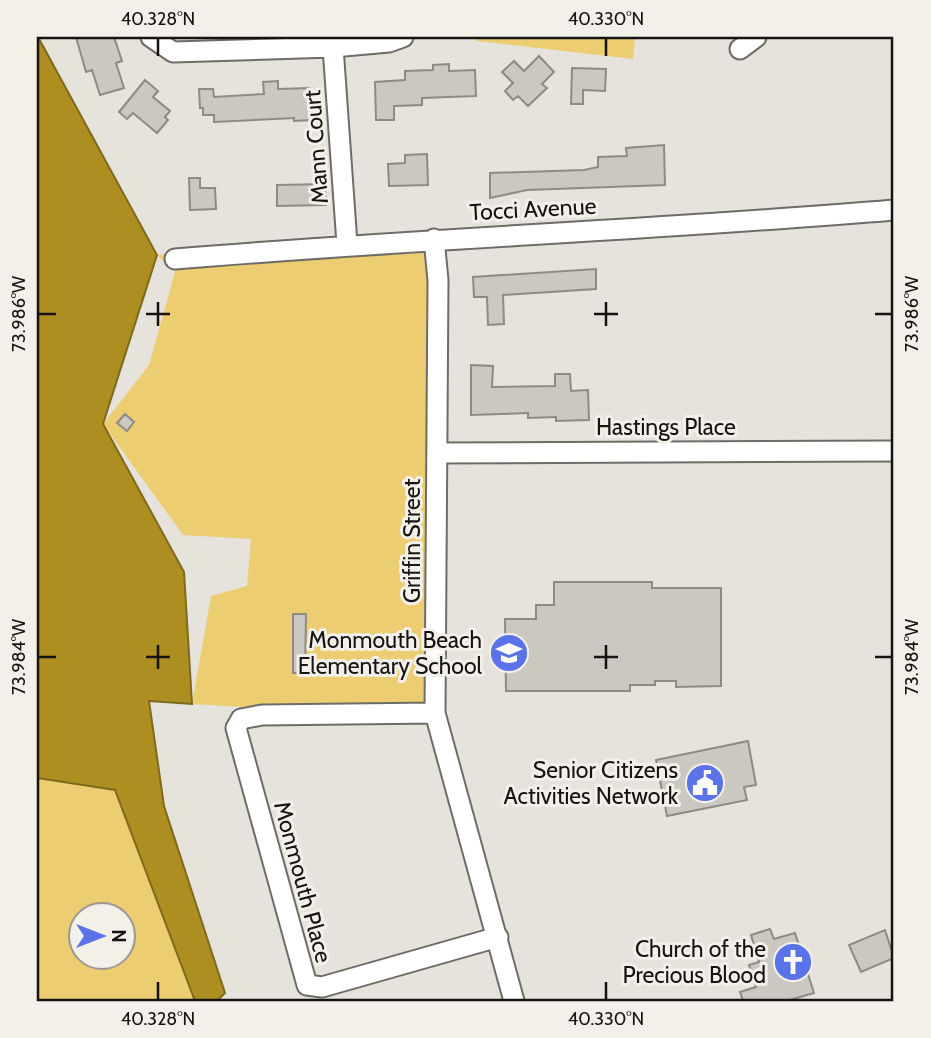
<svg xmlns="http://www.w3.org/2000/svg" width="931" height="1038" font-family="Cabin,sans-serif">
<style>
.green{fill:#eccd71;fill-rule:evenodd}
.water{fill:#ad8e21;stroke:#7f691c;stroke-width:2}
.building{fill:#cac8c1;stroke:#8d8b84;stroke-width:2}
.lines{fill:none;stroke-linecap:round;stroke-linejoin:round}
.minor-casing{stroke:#6e6c66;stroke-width:23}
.minor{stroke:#fff;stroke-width:19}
.ticks{fill:none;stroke:#151412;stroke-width:2.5}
.labels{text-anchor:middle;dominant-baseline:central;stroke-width:6;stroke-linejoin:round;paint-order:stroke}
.street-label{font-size:23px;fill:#151412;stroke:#f2f0e9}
.poi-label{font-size:23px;fill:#151412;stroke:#f2f0e9;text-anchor:end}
.neatline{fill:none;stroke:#151412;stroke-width:2.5}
.ticks-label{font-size:18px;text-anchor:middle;fill:#151412}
</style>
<rect width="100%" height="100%" fill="#e5e3dc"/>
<!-- green -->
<path class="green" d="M 476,37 L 635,37 L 633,59 L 477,41 Z
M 437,243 L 432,718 L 192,704 L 211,596 L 247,586 L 251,539 L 183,535 L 103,424 L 149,365 L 175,272 L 157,255 Z
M 37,778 L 115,790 L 195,1001 L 37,1001 ZM 80,916 L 122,916 L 122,958 L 80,958 Z"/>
<!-- water -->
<path class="water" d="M 38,37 L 157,255 L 103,424 L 184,572 L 192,704 L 149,701 L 164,806 L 225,993 L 217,1001 L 195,1001 L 115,790 L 37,778 Z"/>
<!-- building -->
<path class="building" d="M 76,37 L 114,37 L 122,61 L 116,63 L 124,88 L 100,95 L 92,70 L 86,72 Z
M 539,56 L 554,72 L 542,84 L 547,88 L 528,106 L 518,96 L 513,100 L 505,91 L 513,83 L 502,72 L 514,61 L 524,71 Z
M 449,64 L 449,71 L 475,70 L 476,96 L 422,98 L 422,105 L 394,106 L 394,120 L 376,120 L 375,82 L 405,80 L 405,71 L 433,70 L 433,65 Z
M 572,68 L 606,69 L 605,91 L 583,90 L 583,104 L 571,104 Z
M 145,80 L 158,91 L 153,97 L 170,111 L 165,117 L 168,120 L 157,133 L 133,113 L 127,119 L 119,112 Z
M 278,81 L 278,89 L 310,88 L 312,120 L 294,121 L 294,118 L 214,122 L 214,115 L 203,115 L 203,108 L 200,108 L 199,89 L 213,89 L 214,97 L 264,94 L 263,82 Z
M 664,145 L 665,185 L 527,190 L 490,198 L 490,173 L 584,170 L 598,167 L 598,157 L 627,156 L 626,148 Z
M 427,154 L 428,185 L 389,186 L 388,164 L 405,163 L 405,155 Z
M 189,178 L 200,178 L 200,188 L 215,188 L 216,209 L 190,210 Z
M 325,184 L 326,205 L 277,206 L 277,185 Z
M 596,269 L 596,289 L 503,295 L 504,324 L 488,325 L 487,297 L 474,297 L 473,277 Z
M 471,365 L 493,366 L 492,387 L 555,386 L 555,374 L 570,374 L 571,391 L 588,390 L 589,420 L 556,421 L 556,417 L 528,418 L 528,413 L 471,415 Z
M 125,414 L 134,422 L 127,431 L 117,423 Z
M 554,582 L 652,582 L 652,588 L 721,588 L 721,686 L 676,687 L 676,681 L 655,681 L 655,685 L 630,685 L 630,691 L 506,691 L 505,619 L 536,619 L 536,605 L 554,605 Z
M 293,614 L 306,614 L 305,673 L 293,673 Z
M 748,741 L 756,785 L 744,787 L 747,800 L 667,816 L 656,760 Z
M 770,929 L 774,939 L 795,933 L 814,993 L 786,1001 L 743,1001 L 740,992 L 756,987 L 749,965 L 759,962 L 751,935 Z
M 885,930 L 894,958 L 861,972 L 849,945 Z"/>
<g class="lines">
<!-- minor casing -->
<g class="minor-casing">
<path id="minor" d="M 151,37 L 173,52 L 333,47 L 389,42 L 403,37
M 333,47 L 347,244
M 740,49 L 756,37
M 434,239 L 438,280 L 435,713 L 514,1001
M 175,259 C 415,239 655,230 894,210
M 437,453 L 894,451
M 435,713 L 262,715 L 241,719 L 236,728 L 307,985 L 322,987 L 498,937"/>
</g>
<!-- minor -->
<use href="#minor" class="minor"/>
</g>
<!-- ticks -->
<path class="ticks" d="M 158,38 L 158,56M 606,38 L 606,56M 158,302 L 158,326M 606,302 L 606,326M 38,314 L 56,314M 146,314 L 170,314M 594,314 L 618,314M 875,314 L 892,314M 158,645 L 158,669M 606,645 L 606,669M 38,657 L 56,657M 146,657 L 170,657M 594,657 L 618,657M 875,657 L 892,657M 158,982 L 158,1000M 606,982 L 606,1000"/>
<!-- icons -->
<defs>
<g id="school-disc" transform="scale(2.0125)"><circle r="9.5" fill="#5b73e9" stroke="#f2f0e9"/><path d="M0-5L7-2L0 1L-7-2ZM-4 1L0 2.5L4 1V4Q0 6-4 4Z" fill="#fff"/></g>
<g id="civic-disc" transform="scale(2.0125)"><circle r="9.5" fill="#5b73e9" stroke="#f2f0e9"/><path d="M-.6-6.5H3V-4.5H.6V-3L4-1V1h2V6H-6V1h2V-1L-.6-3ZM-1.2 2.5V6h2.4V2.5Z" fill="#fff"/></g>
<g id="church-disc" transform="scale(2.0125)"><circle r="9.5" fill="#5b73e9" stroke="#f2f0e9"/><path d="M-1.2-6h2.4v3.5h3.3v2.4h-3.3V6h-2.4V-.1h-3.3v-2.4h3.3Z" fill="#fff"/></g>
</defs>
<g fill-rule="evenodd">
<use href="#school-disc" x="509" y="653"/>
<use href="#civic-disc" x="705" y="783"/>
<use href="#church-disc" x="793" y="962"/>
</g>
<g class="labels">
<!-- street labels -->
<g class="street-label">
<text transform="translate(316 147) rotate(-94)">Mann Court</text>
<text transform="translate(533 209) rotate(-3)">Tocci Avenue</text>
<text x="666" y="427">Hastings Place</text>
<text transform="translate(412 541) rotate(-90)">Griffin Street</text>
<text transform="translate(303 882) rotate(75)">Monmouth Place</text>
</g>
<!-- poi labels -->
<g class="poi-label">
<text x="482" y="640">Monmouth Beach<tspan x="482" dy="26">Elementary School</tspan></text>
<text x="678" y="770">Senior Citizens<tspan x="678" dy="26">Activities Network</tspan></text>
<text x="766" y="949">Church of the<tspan x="766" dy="26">Precious Blood</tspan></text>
</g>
</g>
<!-- border -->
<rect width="931" height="1038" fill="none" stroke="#f2f0e9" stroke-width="77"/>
<!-- north arrow -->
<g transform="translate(102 936) rotate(90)"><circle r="33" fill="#f2f0e9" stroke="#9a9893" stroke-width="2"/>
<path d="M0-5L12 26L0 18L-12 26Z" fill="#5b73e9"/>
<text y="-10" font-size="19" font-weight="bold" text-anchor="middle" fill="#151412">N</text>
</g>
<rect x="38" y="38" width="854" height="962" class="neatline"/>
<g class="ticks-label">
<text x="158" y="25">40.328°N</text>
<text x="606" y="25">40.330°N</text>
<text transform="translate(912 314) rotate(-90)" y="6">73.986°W</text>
<text transform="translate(19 314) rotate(-90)" y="6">73.986°W</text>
<text transform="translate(912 657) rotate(-90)" y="6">73.984°W</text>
<text transform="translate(19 657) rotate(-90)" y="6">73.984°W</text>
<text x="158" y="1025">40.328°N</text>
<text x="606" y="1025">40.330°N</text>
</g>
</svg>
